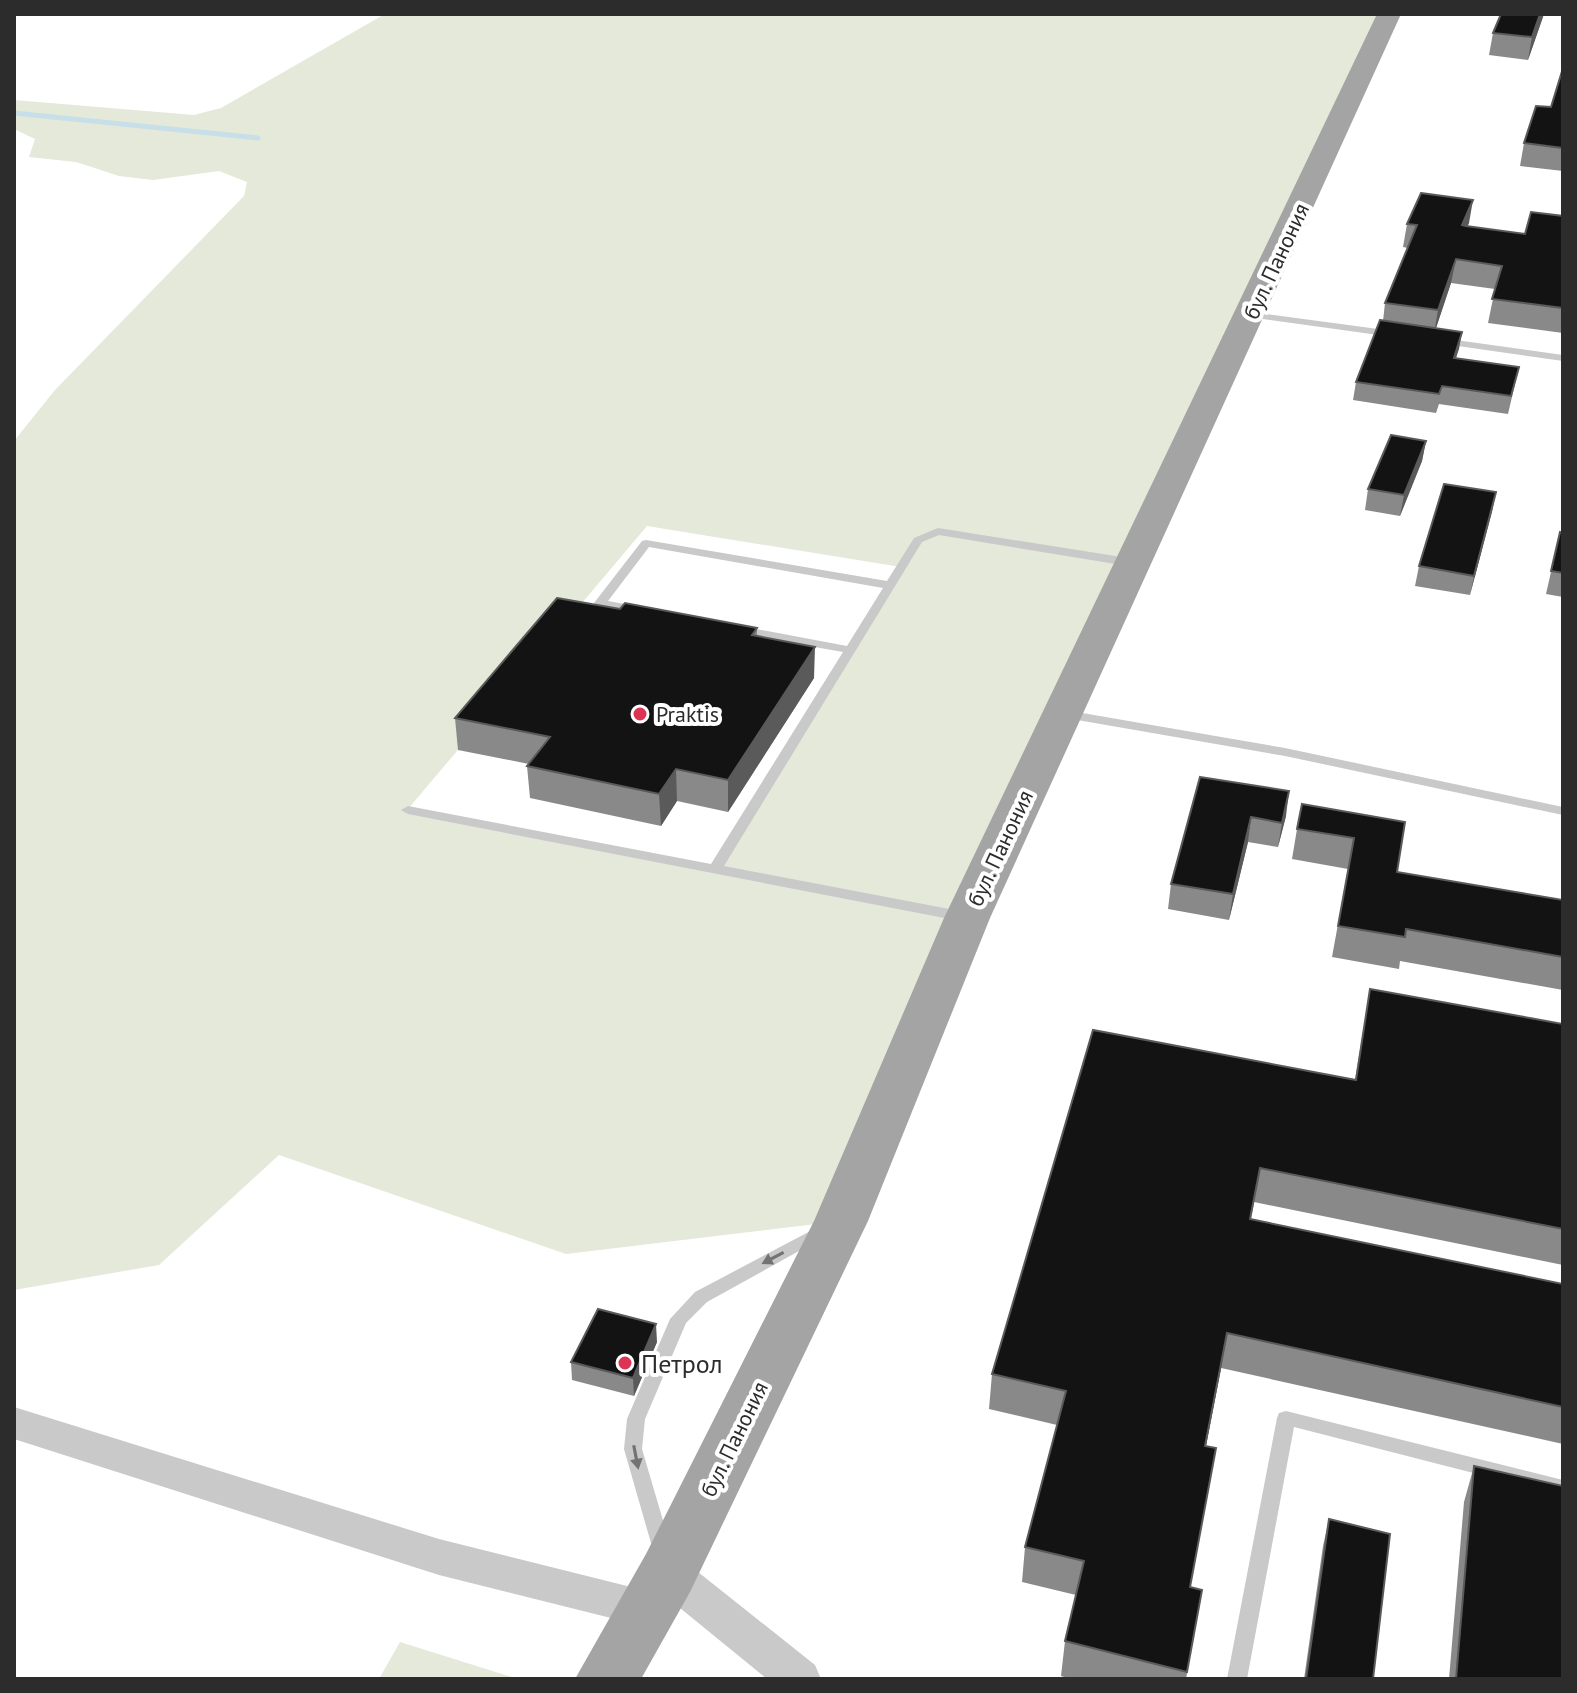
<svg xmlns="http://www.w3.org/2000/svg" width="1577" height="1693" font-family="'PT Sans',sans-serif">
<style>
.green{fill:#e4e9d9;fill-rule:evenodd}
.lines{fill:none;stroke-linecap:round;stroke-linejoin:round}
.stream{stroke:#c6dfe8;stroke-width:5}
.service{fill:#c9c9c9;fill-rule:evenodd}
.minor{fill:#c9c9c9;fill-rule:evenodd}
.primary{fill:#a4a4a4;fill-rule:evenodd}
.wall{fill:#898989}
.shaded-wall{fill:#5a5a5a}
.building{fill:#131313;stroke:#5a5a5a;stroke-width:2}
.oneway{fill:#737373}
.poi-dot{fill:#dc3455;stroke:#fff;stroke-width:3}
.labels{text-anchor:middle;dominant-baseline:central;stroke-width:8;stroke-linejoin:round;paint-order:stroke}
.street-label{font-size:22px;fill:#2c2c2c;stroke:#fff}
.poi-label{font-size:22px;fill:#2c2c2c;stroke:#fff;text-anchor:start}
.near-poi-label{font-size:26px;fill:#2c2c2c;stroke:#fff;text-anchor:start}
</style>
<rect width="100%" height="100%" fill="#fff"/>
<!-- green -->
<path class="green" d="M 385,14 L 1389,14 L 841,1221 L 566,1254 L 279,1155 L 159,1265 L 14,1290 L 14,441 L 55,390 L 244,196 L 247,182 L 219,171 L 153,180 L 119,176 L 76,162 L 29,157 L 35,139 L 14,129 L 14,100 L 194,115 L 221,108 ZM 647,526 L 901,567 L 716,868 L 408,809 Z
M 400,1642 L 518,1679 L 379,1679 Z"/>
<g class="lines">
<!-- stream -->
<path class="stream" d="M 14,113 L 258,138"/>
<!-- service -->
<path class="service" d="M 1251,312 L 1393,331 L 1398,334 L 1393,337 L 1248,317 L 1248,313 Z
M 1441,338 L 1563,355 L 1563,361 L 1437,343 L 1437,339 Z
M 938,528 L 1134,559 L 1140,563 L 1134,567 L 939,535 L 922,542 L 724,866 L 965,912 L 972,917 L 970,920 L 965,922 L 408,814 L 401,810 L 408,806 L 711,864 L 843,652 L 740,634 L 734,630 L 740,626 L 847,646 L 883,588 L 649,547 L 608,601 L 641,607 L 643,610 L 641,613 L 600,607 L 594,603 L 642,541 L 646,540 L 887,581 L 914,538 Z
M 1065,710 L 1285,748 L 1563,807 L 1563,815 L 1285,756 L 1060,717 L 1059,714 Z
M 820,1226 L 826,1228 L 829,1232 L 826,1236 L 707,1302 L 686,1323 L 645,1419 L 642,1449 L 672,1551 L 669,1557 L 662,1559 L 655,1557 L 624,1449 L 627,1419 L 670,1319 L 695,1292 Z
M 1286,1411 L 1563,1480 L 1563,1496 L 1294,1427 L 1247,1679 L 1227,1679 L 1277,1418 L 1279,1413 Z"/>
<!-- minor -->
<path class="minor" d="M 14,1407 L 439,1539 L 647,1591 L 662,1596 L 668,1609 L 662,1622 L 647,1627 L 439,1575 L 14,1439 Z
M 668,1555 L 683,1560 L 815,1665 L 821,1679 L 767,1679 L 653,1586 L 647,1573 L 653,1560 Z"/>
<!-- primary -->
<path class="primary" d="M 1377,14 L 1401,14 L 990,918 L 868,1221 L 690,1592 L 641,1679 L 575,1679 L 646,1554 L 814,1221 L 944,918 Z"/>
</g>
<!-- wall -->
<path class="wall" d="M 1501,14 L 1544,14 L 1528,60 L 1489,55 L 1493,33 Z
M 1563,68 L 1563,171 L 1520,166 L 1524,143 L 1551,107 Z
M 1563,216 L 1563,333 L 1488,323 L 1495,289 L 1451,283 L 1436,328 L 1462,332 L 1456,358 L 1519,367 L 1508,414 L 1439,404 L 1436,413 L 1353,400 L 1356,382 L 1383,321 L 1385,303 L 1408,248 L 1403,247 L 1407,224 L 1469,223 L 1467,226 L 1525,234 Z
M 1426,441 L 1422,461 L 1400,516 L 1365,510 L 1368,489 Z
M 1496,492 L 1470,595 L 1415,586 L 1419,566 Z
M 1560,532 L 1563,533 L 1563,597 L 1546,594 Z
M 620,609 L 757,628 L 757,636 L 814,678 L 728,812 L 677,801 L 661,826 L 530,798 L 527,766 L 529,764 L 458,750 L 455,718 Z
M 1200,777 L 1286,816 L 1278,847 L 1248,842 L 1229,920 L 1168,909 L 1171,884 Z
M 1405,822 L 1397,872 L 1563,900 L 1563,990 L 1400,961 L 1399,969 L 1332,957 L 1348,869 L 1292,859 L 1297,829 Z
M 1370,989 L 1563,1024 L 1563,1265 L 1254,1202 L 1251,1219 L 1563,1284 L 1563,1444 L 1221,1368 L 1206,1446 L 1216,1448 L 1190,1587 L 1202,1590 L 1186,1679 L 1071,1679 L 1061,1676 L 1065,1641 L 1076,1595 L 1022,1582 L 1025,1547 L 1057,1425 L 989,1409 L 992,1374 L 1355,1080 Z
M 657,1342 L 634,1396 L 572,1380 L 571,1362 Z
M 1474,1466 L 1563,1679 L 1449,1679 L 1464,1502 Z
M 1329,1519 L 1373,1679 L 1304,1679 L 1323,1546 Z"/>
<!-- shaded-wall -->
<path class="shaded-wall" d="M 1540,14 L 1544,14 L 1528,60 L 1532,37 Z
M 1473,200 L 1469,223 L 1458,248 L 1462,225 Z
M 1456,259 L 1451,283 L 1434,334 L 1438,310 Z
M 1462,332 L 1459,349 L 1450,376 L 1454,358 Z
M 1426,441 L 1422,461 L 1400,516 L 1404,495 Z
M 1496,492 L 1492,512 L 1470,595 L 1474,576 Z
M 815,647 L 814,678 L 728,812 L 728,780 Z
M 676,769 L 677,801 L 661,826 L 659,794 Z
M 1289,791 L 1286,816 L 1278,847 L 1282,823 Z
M 1251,817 L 1248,842 L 1229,920 L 1233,894 Z
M 656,1324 L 657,1342 L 634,1396 L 633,1378 Z
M 1227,1333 L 1221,1368 L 1199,1481 L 1205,1446 Z"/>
<!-- building -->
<path class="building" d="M 1501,14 L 1540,14 L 1532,37 L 1493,33 Z
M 1563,68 L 1563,148 L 1524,143 L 1536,106 L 1551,107 Z
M 1421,193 L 1473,200 L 1462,225 L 1466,226 L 1525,234 L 1531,212 L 1563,216 L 1563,308 L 1492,299 L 1502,266 L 1456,259 L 1438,310 L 1385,303 L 1417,225 L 1407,224 Z
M 1380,320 L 1462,332 L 1454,358 L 1519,367 L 1511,396 L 1442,386 L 1439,394 L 1356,382 Z
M 1391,435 L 1426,441 L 1404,495 L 1368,489 Z
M 1444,484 L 1496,492 L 1474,576 L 1419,566 Z
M 1560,532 L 1563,533 L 1563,573 L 1551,571 Z
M 557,598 L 620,609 L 625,603 L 757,628 L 752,635 L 815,647 L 728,780 L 676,769 L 659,794 L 527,766 L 550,737 L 455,718 Z
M 1200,777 L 1289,791 L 1282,823 L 1251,817 L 1233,894 L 1171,884 Z
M 1302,804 L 1405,822 L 1397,872 L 1563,900 L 1563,957 L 1406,929 L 1405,937 L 1338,926 L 1354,838 L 1297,829 Z
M 1370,989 L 1563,1024 L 1563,1229 L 1260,1168 L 1250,1219 L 1563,1284 L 1563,1407 L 1227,1333 L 1205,1446 L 1216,1448 L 1190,1587 L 1202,1590 L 1187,1672 L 1065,1641 L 1084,1561 L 1025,1547 L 1066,1391 L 992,1374 L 1093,1030 L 1356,1080 Z
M 598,1309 L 656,1324 L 633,1378 L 571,1362 Z
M 1474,1466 L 1563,1486 L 1563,1679 L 1456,1679 Z
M 1329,1519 L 1390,1534 L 1373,1679 L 1306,1679 Z"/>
<!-- one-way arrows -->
<defs><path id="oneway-solid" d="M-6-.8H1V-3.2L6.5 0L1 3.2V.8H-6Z" transform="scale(2)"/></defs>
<g class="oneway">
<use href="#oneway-solid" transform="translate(773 1258) rotate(152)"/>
<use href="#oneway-solid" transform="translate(636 1457) rotate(79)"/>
</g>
<!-- markers -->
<g class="poi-dot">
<circle cx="640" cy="714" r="8"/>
<circle cx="625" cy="1363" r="8"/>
</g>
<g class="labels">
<!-- street labels -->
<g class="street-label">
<text transform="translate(1276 261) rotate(-65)">бул. Панония</text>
<text transform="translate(1000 848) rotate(-65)">бул. Панония</text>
<text transform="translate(734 1439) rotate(-64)">бул. Панония</text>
</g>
<!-- poi labels -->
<g class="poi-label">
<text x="656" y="714">Praktis</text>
</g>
<!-- near-poi labels -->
<g class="near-poi-label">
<text x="641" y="1363">Петрол</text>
</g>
</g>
<!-- border -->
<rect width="1577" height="1693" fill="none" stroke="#2c2c2c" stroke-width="32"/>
</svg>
